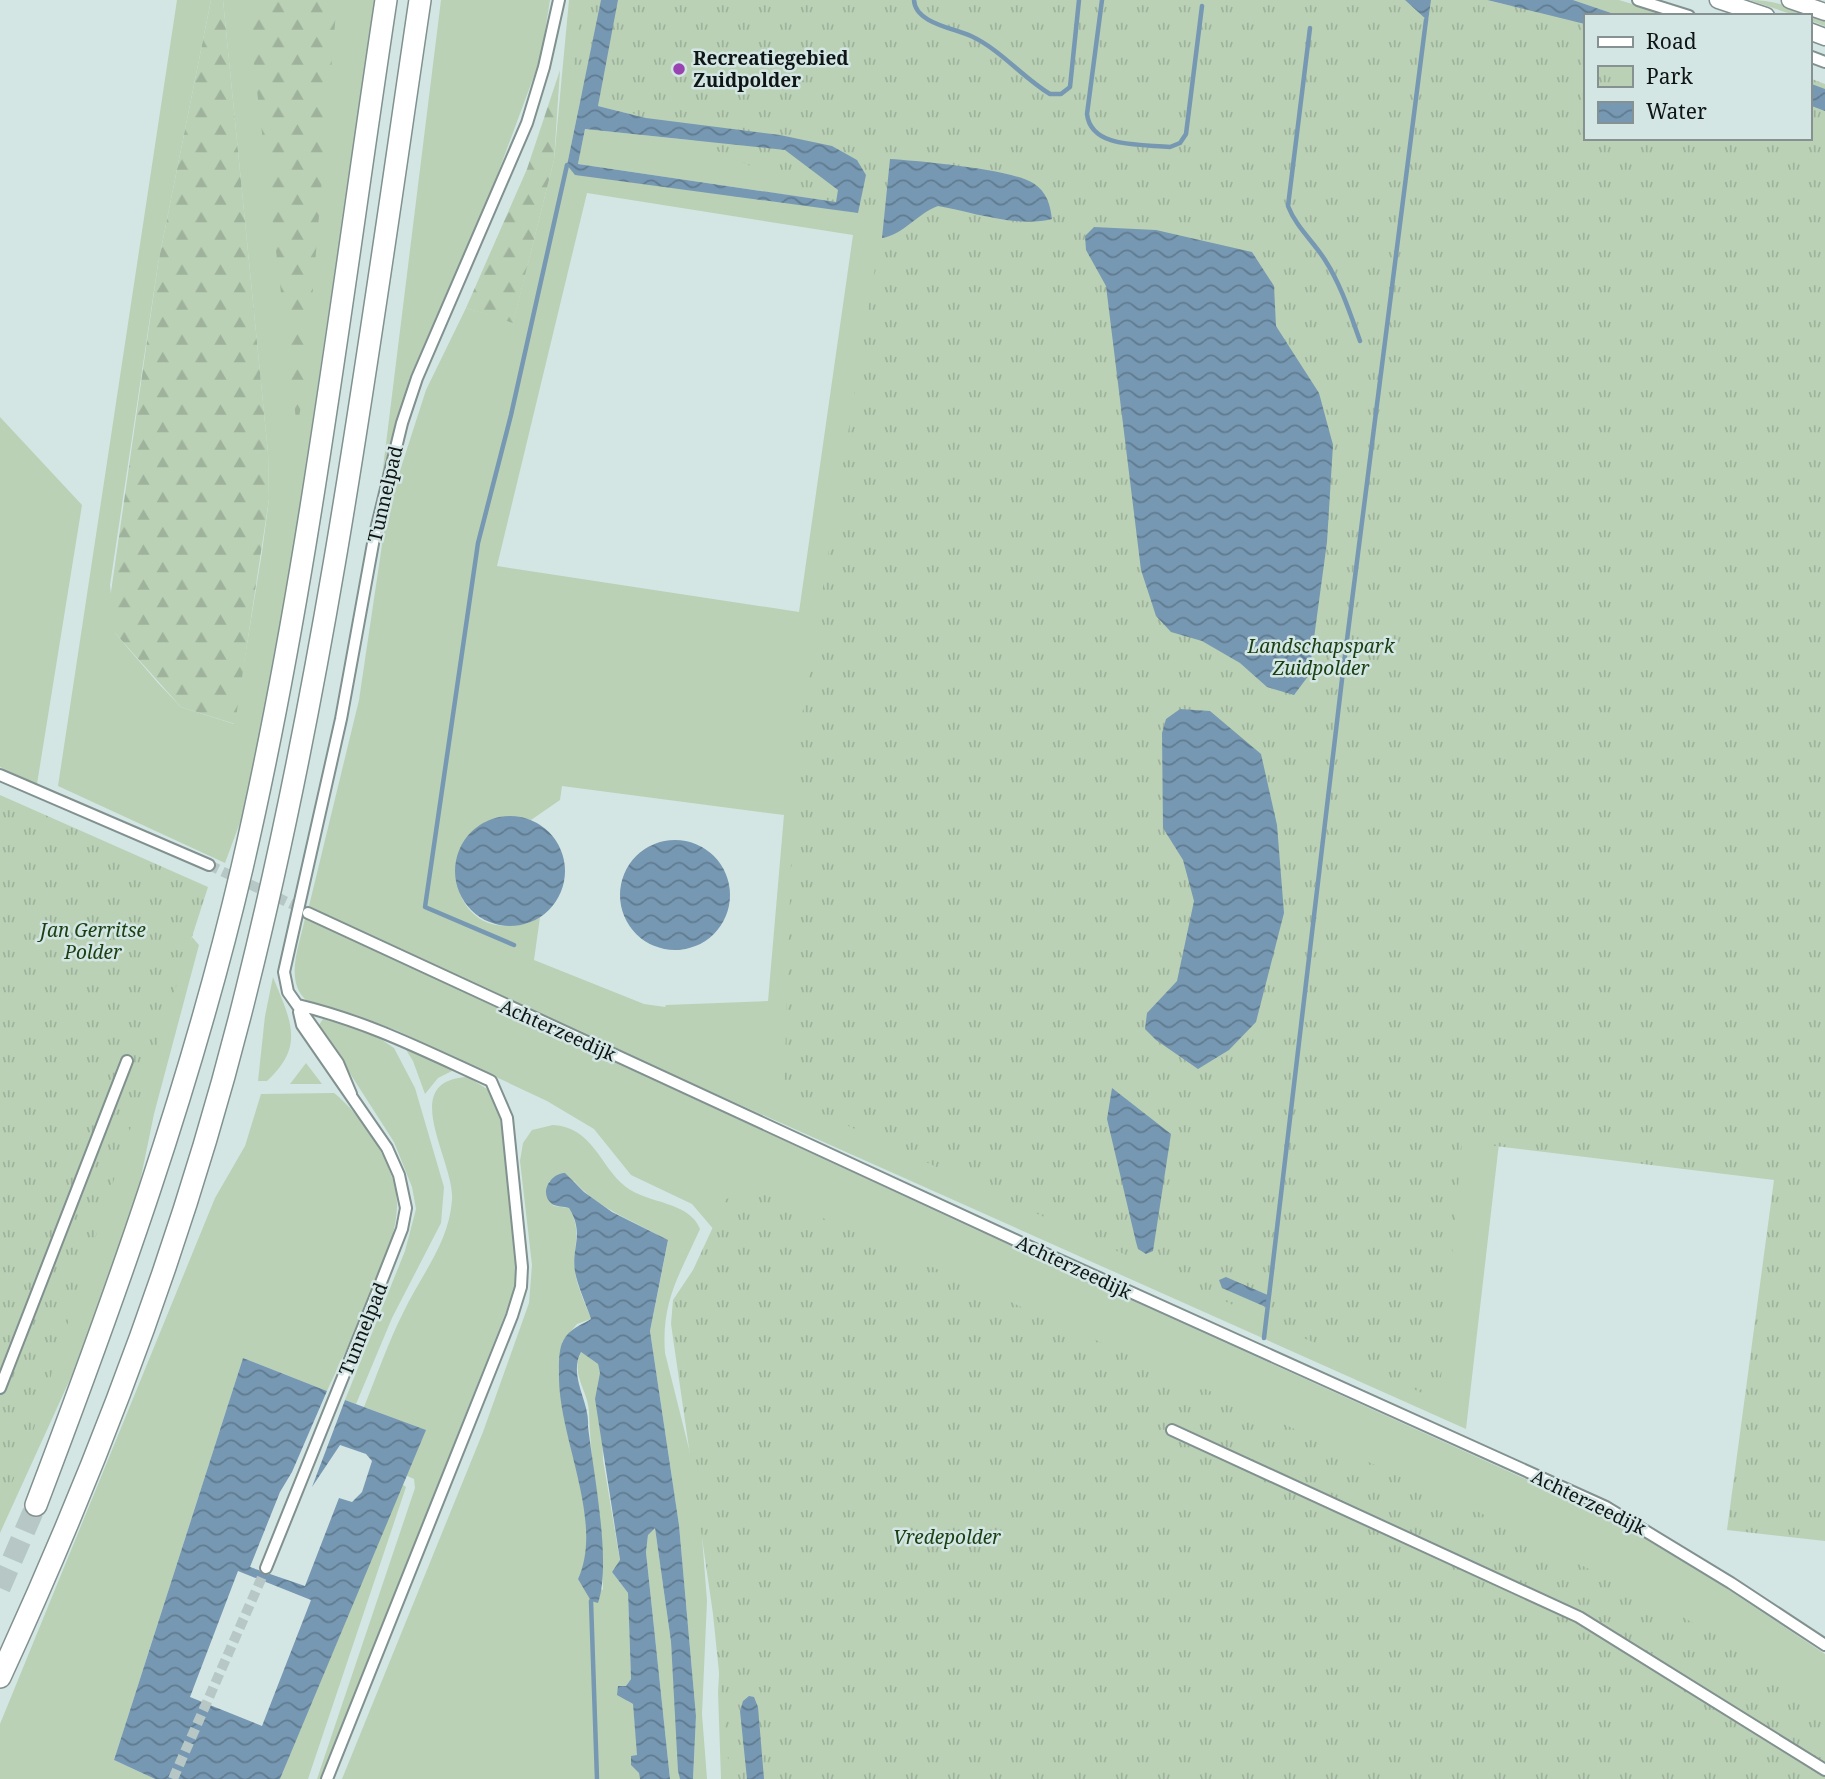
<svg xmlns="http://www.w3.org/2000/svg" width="1825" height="1779" font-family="'Noto Serif',serif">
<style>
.green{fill:#bad1b6;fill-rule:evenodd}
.forest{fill:url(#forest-firs)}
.park{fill:url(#park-tufts)}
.water{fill:url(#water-waves);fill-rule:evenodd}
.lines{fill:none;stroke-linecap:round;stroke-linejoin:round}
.stream{stroke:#7798b2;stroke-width:4.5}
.street-tunnel{stroke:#b6c7c5;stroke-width:10;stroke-dasharray:10 5;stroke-linecap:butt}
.highway-tunnel{stroke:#b6c7c5;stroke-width:21;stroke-dasharray:21 10;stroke-linecap:butt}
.street-casing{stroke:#80918f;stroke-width:14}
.secondary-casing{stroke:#80918f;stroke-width:19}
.highway-casing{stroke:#80918f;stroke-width:24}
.street{stroke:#fff;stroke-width:10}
.secondary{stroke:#fff;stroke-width:16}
.highway{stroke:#fff;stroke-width:21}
.poi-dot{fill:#9843b1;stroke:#d3e6e4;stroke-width:2.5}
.labels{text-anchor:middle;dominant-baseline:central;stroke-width:5;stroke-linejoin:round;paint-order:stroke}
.poi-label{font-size:19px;font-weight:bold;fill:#0f1515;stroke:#d3e6e4;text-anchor:start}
.street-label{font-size:19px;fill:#0f1515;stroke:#d3e6e4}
.park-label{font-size:19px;font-style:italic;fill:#1a4013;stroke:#d3e6e4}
</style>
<defs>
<pattern id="forest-firs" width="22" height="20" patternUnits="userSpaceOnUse" patternTransform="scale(1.75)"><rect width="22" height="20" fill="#bad1b6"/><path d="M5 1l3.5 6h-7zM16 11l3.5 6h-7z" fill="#9fb39c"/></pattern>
<pattern id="park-tufts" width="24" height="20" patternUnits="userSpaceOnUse" patternTransform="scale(1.75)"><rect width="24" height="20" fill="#bad1b6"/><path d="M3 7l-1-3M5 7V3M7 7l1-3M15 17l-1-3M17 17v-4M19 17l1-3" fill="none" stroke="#9fb39c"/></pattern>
<pattern id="water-waves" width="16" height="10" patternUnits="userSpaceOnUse" patternTransform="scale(1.75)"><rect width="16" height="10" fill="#7798b2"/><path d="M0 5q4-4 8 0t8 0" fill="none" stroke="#607b90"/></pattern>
</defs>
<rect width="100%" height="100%" fill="#d3e6e4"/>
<!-- green -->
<path class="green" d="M 177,0 L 211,0 L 158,264 L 110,585 L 115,633 L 158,683 L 181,707 L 234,724 L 262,552 L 269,499 L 268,453 L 223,0 L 375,0 L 280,640 L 245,809 L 225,863 L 58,786 Z
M 441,0 L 550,0 L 541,57 L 492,189 L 410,377 L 381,484 Z
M 569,0 L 601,0 L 567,165 L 858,213 L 646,118 L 598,106 L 603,69 L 1405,0 L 1487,0 L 1541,14 L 1585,138 L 1615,138 L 1466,1429 L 499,997 L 309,906 L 359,700 L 387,511 L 426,390 L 466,308 L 513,322 L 554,160 ZM 587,193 L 853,235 L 799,612 L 497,566 ZM 562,786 L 784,815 L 768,1001 L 666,1005 L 665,1007 L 644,1004 L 534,960 L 540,917 C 529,924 517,926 504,926 C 434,923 440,798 531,820 L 560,800 Z
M 1573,0 L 1619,0 L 1672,16 L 1620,16 Z
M 1749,0 C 1777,0 1800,10 1825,19 L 1825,26 L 1809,20 L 1809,16 L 1797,16 Z
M 585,129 L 785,150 L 835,202 L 578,164 Z
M 0,417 L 82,505 L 37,784 L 0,767 Z
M 305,918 L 968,1226 L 1572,1500 L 1666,1548 L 1825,1654 L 1825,1754 L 715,1231 L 692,1204 L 631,1175 L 594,1129 L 547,1101 L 396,1030 L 306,1000 C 284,980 300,944 305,918 Z
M 192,937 L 199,945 L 154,1114 L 135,1206 L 72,1375 L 0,1533 L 0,1393 Z
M 273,977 C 290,1020 306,1045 267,1081 L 258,1081 L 265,1016 Z
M 323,1019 L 367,1030 L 394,1048 L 415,1088 L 444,1187 L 441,1223 L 392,1318 L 356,1404 L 345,1400 L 405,1251 L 416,1209 L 412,1187 L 394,1142 L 319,1025 Z
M 403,1045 L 454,1070 L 438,1078 L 425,1094 L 413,1061 Z
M 306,1063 L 322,1084 L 290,1084 Z
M 468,1077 L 487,1089 L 499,1109 L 513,1224 L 517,1284 L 321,1779 L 317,1779 L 415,1488 L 414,1479 L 405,1475 L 425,1430 L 364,1407 C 377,1375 388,1343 403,1313 C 421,1275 449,1243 452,1200 C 455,1161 396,1080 468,1077 Z
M 334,1093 C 362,1115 399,1170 397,1207 C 395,1259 349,1342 327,1391 L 243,1358 L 114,1760 L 155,1779 L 0,1779 L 0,1724 L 215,1198 L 245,1146 L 261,1094 Z
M 553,1125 C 593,1127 600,1167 626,1187 C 648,1204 689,1201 700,1229 C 680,1274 661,1301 665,1353 L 698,1485 L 707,1601 L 702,1714 L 707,1779 L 693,1779 L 696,1716 L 679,1525 L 650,1331 L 668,1241 C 636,1221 599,1210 574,1181 L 549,1181 L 549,1201 L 554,1206 L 569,1208 C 583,1231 572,1248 575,1272 C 577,1287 586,1305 591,1319 L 577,1324 L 562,1342 L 587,1529 L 585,1564 L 578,1579 L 603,1590 C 602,1531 591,1472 589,1413 C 589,1391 570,1376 581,1352 L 598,1364 L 600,1373 L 603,1460 L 620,1561 L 612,1572 L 628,1593 L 631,1679 L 626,1686 L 627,1701 L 633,1704 L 640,1779 L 342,1779 L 483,1432 L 529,1303 L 532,1265 L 520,1161 L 523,1143 L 532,1130 Z
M 402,1484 L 406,1487 L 308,1779 L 280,1779 Z
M 653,1528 L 655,1528 L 671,1642 L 680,1779 L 670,1779 L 646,1552 L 648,1535 Z
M 721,1643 L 747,1779 L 721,1779 L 718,1692 Z"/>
<!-- forest -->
<path class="forest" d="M 211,0 L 223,0 L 268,453 L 269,499 L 235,724 L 181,707 L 115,633 L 108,613 L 158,264 Z
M 249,0 L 337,0 L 305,384 L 297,428 L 249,23 Z
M 560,70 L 554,160 L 513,323 L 466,308 L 527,169 Z"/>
<!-- park -->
<path class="park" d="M 583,0 L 1481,0 L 1585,20 L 1585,138 L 1809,138 L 1809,78 L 1825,84 L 1825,1541 L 1727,1530 L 1774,1180 L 1462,1142 L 1439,1401 L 784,1096 L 794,764 L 882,225 L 570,85 Z
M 0,795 L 208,887 L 30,1441 L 0,1511 Z
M 760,1190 L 1467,1506 L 1717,1635 L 1825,1717 L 1825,1779 L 730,1779 L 713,1614 L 671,1324 L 673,1300 L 693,1270 L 726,1199 Z"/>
<!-- water -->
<path class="water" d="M 601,0 L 618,0 L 598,106 L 646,118 L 780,135 L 832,146 L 857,160 L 866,175 L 858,213 L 575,175 L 567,165 ZM 585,129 L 785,150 L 838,190 L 836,202 L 578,164 Z
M 1405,0 L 1431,0 L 1428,21 Z
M 1487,0 L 1573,0 L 1620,16 L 1585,16 L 1585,24 Z
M 1809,83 L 1825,89 L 1825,111 L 1809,105 Z
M 890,159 C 920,161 1010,169 1033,183 C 1047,192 1050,204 1052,219 C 1018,228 972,212 938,206 C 918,213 903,235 882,238 Z
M 1094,227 L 1156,230 L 1252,252 L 1274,286 L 1276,326 L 1319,393 L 1333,445 L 1327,542 L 1309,675 L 1294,695 L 1267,687 L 1240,663 L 1202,641 L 1171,632 L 1156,616 L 1141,570 L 1106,286 L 1086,250 L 1085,236 Z
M 1180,709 L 1210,711 L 1261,754 L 1277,825 L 1284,913 L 1256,1022 L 1229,1050 L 1198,1069 L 1156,1040 L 1145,1029 L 1147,1013 L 1177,981 L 1194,901 L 1183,860 L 1163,828 L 1162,733 L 1166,719 Z
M455 871a55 55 0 1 1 110 0a55 55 0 1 1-110 0Z
M620 895a55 55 0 1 1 110 0a55 55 0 1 1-110 0Z
M 1112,1088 L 1171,1134 L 1153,1251 L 1146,1254 L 1138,1249 L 1136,1242 L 1107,1119 Z
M 565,1173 L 584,1192 L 612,1212 L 668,1240 L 650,1331 L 679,1525 L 696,1716 L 693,1779 L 680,1779 L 678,1771 L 671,1642 L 655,1528 L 648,1535 L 646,1552 L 670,1779 L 640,1779 L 639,1773 L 631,1765 L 631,1756 L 637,1755 L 633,1704 L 617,1695 L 618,1686 L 626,1686 L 631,1679 L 628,1593 L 612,1572 L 620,1560 L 595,1399 L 600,1373 L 598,1364 L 581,1352 C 568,1377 590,1401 588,1426 C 593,1471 612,1563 598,1603 L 591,1601 L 578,1579 C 604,1522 560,1441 559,1379 C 559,1367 558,1351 563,1341 C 570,1328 580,1326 591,1319 C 586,1304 578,1287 575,1272 C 571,1247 585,1234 569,1208 C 564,1206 556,1207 552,1204 C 538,1193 551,1173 565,1173 Z
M 1226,1277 L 1270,1296 L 1268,1308 L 1222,1288 L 1219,1280 Z
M 243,1358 L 327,1391 L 292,1472 L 280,1492 L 250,1567 L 305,1586 L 339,1498 L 352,1502 L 362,1492 L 372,1461 L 366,1454 L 340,1445 L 312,1487 L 345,1400 L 426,1430 L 280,1779 L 155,1779 L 114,1760 ZM 238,1571 L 311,1600 L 262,1726 L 190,1697 Z
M 749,1696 L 754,1697 L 758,1707 L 764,1779 L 747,1779 L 740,1711 L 743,1701 Z"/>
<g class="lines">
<!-- stream -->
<path class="stream" d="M 914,0 C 915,23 953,28 971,36 C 1001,50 1022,77 1050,94 L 1061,94 L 1070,87 L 1079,0
M 1102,0 L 1087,114 C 1091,149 1142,144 1170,147 L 1180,143 L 1186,134 L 1202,6
M 1310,28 L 1288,206 C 1296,227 1313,241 1325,260 C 1341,285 1350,313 1360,341
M 514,945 L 425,907 L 478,543 L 511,415 L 567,165
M 1264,1338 L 1343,671 L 1426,20
M 591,1601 L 597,1779"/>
<!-- street-tunnel -->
<path class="street-tunnel" d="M 209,865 L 306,911
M 173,1779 L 266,1568"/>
<!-- highway-tunnel -->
<path class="highway-tunnel" d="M 0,1588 L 36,1505"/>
<!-- street casing -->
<g class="street-casing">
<path id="street" d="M 1638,0 L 1689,16
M 1809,56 L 1825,62
M 0,775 L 209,865
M 308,913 L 1024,1244 L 1606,1507 L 1731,1583 L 1825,1645
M 298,1005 C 369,1022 425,1051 491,1081 L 507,1118 L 522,1267 L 521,1287 L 512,1316 L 327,1779
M 351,1094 L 338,1063 L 288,992 L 284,972 L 341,719 L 374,538 L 402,423 L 417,378 L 527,123 L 544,67 L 559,0
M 0,1388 L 127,1061
M 1172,1430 L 1579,1617 L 1825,1770
M 266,1568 L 380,1285 L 402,1229 L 406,1208 L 399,1175 L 387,1148 L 302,1025 L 299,1012"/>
</g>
<!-- secondary casing -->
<g class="secondary-casing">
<path id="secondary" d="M 1718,0 L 1766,16
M 1790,0 L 1825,12
M 1809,31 L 1825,37"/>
</g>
<!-- highway casing -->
<g class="highway-casing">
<path id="highway" d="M 36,1505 C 115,1297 191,1086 242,868 C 308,583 342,290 386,0
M 0,1677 C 102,1456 189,1225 247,988 C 328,663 371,331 420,0"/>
</g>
<!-- street -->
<use href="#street" class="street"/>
<!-- secondary -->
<use href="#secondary" class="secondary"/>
<!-- highway -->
<use href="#highway" class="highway"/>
</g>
<!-- markers -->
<circle class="poi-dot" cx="679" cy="69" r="7"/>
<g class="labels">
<!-- poi labels -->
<g class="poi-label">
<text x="693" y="58">Recreatiegebied<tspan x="693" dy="22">Zuidpolder</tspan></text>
</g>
<!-- street labels -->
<g class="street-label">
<text transform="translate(385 494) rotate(-77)">Tunnelpad</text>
<text transform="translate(558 1030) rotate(24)">Achterzeedijk</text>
<text transform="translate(1074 1267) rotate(25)">Achterzeedijk</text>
<text transform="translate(363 1329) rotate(-68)">Tunnelpad</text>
<text transform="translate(1589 1502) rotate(26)">Achterzeedijk</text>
</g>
<!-- park labels -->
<g class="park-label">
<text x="1321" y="646">Landschapspark<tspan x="1321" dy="22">Zuidpolder</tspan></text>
<text x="93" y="930">Jan Gerritse<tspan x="93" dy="22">Polder</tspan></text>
<text x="947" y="1537">Vredepolder</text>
</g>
</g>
<!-- legend -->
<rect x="1584" y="14" width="228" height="126" fill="#d3e6e4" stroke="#859291" stroke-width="2"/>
<rect x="1598" y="37" width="35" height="10" fill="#ffffff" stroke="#859291" stroke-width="2"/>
<text x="1646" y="49" font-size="21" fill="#0f1515">Road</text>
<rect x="1598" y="66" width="35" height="21" fill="url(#park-tufts)" stroke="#859291" stroke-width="2"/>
<text x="1646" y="84" font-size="21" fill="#0f1515">Park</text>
<rect x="1598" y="102" width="35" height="21" fill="url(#water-waves)" stroke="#859291" stroke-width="2"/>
<text x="1646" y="119" font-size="21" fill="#0f1515">Water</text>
</svg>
